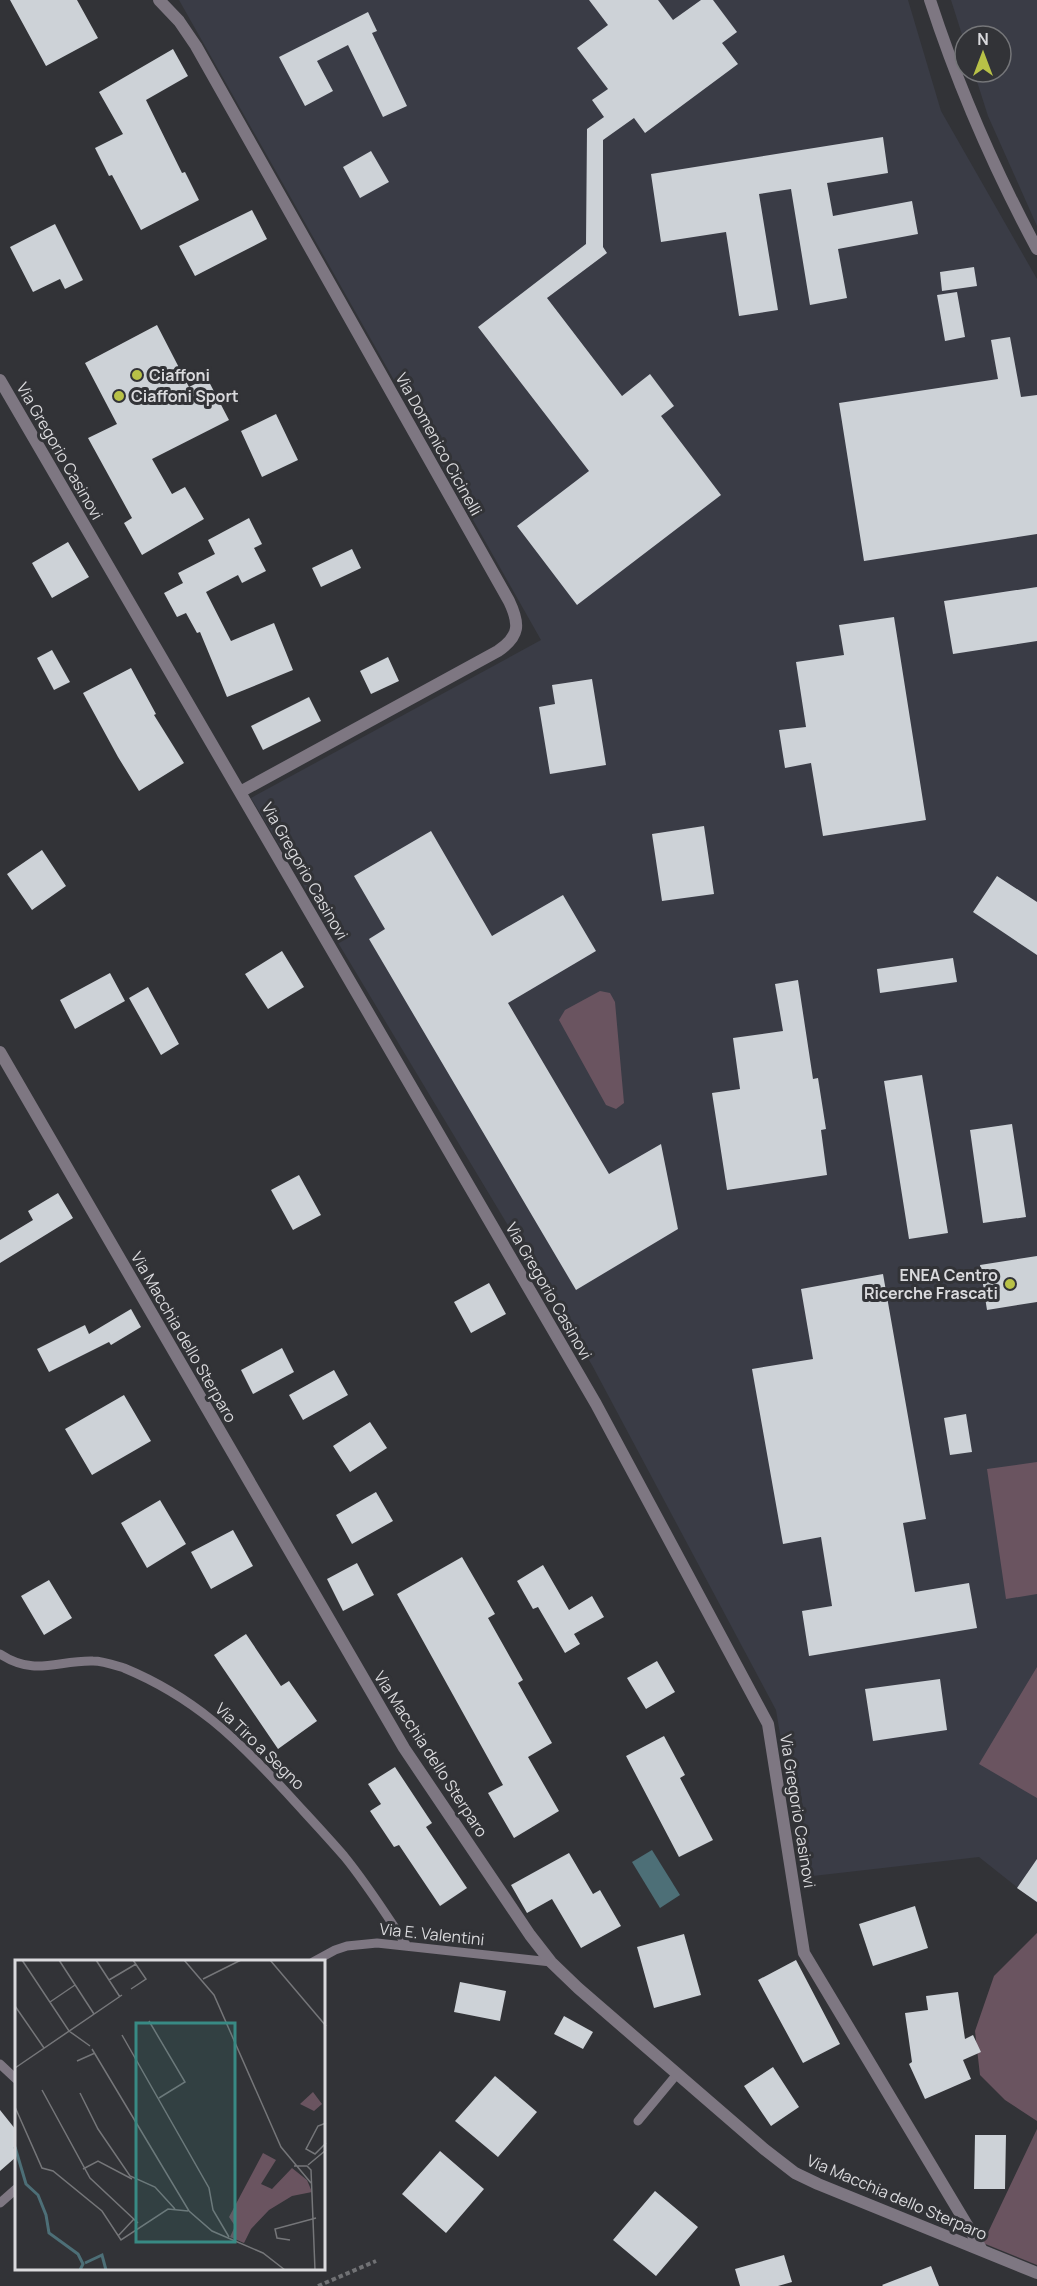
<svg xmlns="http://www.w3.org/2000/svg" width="1037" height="2286" font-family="Manrope,sans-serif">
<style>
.built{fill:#3a3c46}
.green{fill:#6a5460}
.water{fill:#4d6f77}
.building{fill:#cdd2d7}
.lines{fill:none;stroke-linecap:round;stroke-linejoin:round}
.path{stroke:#707174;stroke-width:4;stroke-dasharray:4.5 3;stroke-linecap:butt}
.service{stroke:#7e7782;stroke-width:9}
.minor{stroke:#7e7782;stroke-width:12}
.tertiary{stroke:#7e7782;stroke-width:12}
.poi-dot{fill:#b8c147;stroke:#323337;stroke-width:2}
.labels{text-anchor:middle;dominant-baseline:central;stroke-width:6;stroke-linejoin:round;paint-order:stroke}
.poi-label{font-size:16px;font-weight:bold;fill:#dadadd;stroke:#323337;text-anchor:start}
.street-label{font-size:16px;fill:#dadadd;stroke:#323337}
.inset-river{fill:none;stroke:#4d6f77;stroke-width:3}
.inset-road{fill:none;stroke:#757679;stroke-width:1.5}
.view{fill:#388a84;fill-opacity:0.15;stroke:#388a84;stroke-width:3}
.inset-edge{fill:none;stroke:#dadadd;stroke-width:3}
</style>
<rect width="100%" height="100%" fill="#323337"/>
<!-- built -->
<path class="built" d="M 179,0 L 908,0 L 941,111 L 1037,279 L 1037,1903 L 979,1857 L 804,1877 L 776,1710 L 592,1365 L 251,798 L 541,640 Z
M 951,0 L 1037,0 L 1037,226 L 988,116 L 974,72 L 1001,72 L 1001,36 L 965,36 L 965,44 Z"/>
<!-- green -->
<path class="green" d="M 600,991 L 610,993 L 615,1002 L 624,1103 L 616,1109 L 606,1105 L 559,1020 L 565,1010 Z
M 1037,1462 L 1037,1594 L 1006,1599 L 987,1469 Z
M 1037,1667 L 1037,1798 L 979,1764 Z
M 1037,1933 L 1037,2121 L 1005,2100 L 980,2075 L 975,2031 L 994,1976 Z
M 1037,2129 L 1037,2265 L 983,2243 Z"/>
<!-- water -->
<path class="water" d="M 652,1850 L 680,1895 L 660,1908 L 632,1862 Z"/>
<!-- building -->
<path class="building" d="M 10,0 L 77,0 L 98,38 L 46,66 Z
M 589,0 L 658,0 L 673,20 L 701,0 L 713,0 L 737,32 L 722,43 L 738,64 L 645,133 L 634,118 L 603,140 L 603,247 L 607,253 L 547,298 L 622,396 L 650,374 L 674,406 L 661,416 L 721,495 L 577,605 L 517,526 L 589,471 L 478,327 L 586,244 L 587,129 L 604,117 L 592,100 L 608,89 L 577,48 L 608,25 Z
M 368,12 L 377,31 L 372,33 L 407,106 L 383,117 L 348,45 L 317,61 L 333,91 L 305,106 L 279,57 Z
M 173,49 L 188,76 L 146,100 L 182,173 L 185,172 L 199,200 L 141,230 L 112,175 L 109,176 L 95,148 L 123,134 L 99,92 Z
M 883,137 L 888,173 L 827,183 L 833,216 L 912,201 L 918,234 L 838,249 L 847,298 L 810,305 L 791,189 L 759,194 L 778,310 L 739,316 L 726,232 L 661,242 L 651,174 Z
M 371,151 L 389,182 L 360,198 L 343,167 Z
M 252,210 L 267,239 L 195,276 L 179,246 Z
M 55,224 L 83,280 L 65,289 L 60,279 L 33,292 L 10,247 Z
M 974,267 L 977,286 L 942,291 L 940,272 Z
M 957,292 L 965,337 L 945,341 L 937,295 Z
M 157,325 L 189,387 L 207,378 L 229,420 L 152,459 L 172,494 L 185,487 L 204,519 L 142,555 L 124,523 L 132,518 L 88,438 L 117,424 L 85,363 Z
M 1010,337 L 1021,397 L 1037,395 L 1037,534 L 864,561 L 839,403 L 998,379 L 991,340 Z
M 276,414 L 298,460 L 262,477 L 241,431 Z
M 249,518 L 262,544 L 254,548 L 266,571 L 242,583 L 238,575 L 206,592 L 231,641 L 274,623 L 293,670 L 227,697 L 200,632 L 197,633 L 186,613 L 177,617 L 164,593 L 183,583 L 178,573 L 215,554 L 208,540 Z
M 68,542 L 89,577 L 52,598 L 32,563 Z
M 352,549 L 361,568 L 321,587 L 312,568 Z
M 1037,587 L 1037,641 L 953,654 L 944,601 Z
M 894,617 L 926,820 L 823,836 L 811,763 L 785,768 L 779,730 L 806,727 L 796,662 L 844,655 L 839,625 Z
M 52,650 L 70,682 L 54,690 L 37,658 Z
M 388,657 L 399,681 L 371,694 L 360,671 Z
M 131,668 L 156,714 L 154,715 L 184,763 L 139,791 L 118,757 L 83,693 Z
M 592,679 L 606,765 L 550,774 L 539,707 L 555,704 L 552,685 Z
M 309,697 L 321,721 L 263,750 L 251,726 Z
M 704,826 L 714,894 L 662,901 L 652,834 Z
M 431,831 L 492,936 L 563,895 L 596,951 L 508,1003 L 609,1174 L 661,1144 L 678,1229 L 576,1290 L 369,939 L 385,929 L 354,876 Z
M 42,850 L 66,886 L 32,910 L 7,874 Z
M 997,876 L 1037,902 L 1037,955 L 973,912 Z
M 282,951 L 304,987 L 268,1009 L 245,974 Z
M 953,958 L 957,982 L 880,993 L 877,969 Z
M 110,973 L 125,1001 L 75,1029 L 60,1000 Z
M 798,980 L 813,1079 L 818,1078 L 826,1129 L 821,1130 L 827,1175 L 727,1190 L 712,1093 L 740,1089 L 733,1038 L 783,1031 L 775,984 Z
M 148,987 L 179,1044 L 161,1055 L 129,998 Z
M 922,1075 L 948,1233 L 909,1239 L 884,1081 Z
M 1012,1124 L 1026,1217 L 983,1223 L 970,1130 Z
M 299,1175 L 321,1215 L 293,1230 L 271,1190 Z
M 58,1193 L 73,1218 L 0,1263 L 0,1240 L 33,1220 L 28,1211 Z
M 1037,1256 L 1037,1302 L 987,1310 L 980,1265 Z
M 883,1274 L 926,1519 L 903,1523 L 915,1592 L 969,1583 L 977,1628 L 809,1656 L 802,1611 L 832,1606 L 821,1537 L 783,1544 L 752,1369 L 813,1359 L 801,1289 Z
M 489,1283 L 506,1314 L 471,1333 L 454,1302 Z
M 131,1309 L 141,1327 L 111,1345 L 109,1342 L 49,1372 L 37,1349 L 85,1325 L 89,1334 Z
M 282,1348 L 294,1372 L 253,1394 L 241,1370 Z
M 334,1370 L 348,1395 L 303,1420 L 289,1395 Z
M 124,1395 L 151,1441 L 92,1475 L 65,1429 Z
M 966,1414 L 972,1452 L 950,1455 L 944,1418 Z
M 370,1422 L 387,1448 L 350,1472 L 333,1446 Z
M 376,1492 L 393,1521 L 352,1544 L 336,1515 Z
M 160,1500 L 186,1544 L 147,1568 L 121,1523 Z
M 233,1530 L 253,1566 L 211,1589 L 191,1552 Z
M 462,1557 L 495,1614 L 488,1618 L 523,1680 L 518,1683 L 552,1743 L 528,1757 L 559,1811 L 514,1838 L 488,1793 L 503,1785 L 397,1594 Z
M 357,1563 L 374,1595 L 343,1611 L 327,1579 Z
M 543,1565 L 569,1610 L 592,1596 L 604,1617 L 574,1634 L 580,1644 L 565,1653 L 538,1607 L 533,1609 L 517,1581 Z
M 49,1580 L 72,1618 L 44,1635 L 21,1596 Z
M 246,1634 L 281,1686 L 289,1681 L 317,1721 L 278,1749 L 214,1655 Z
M 657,1661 L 675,1692 L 646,1709 L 627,1678 Z
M 940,1679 L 947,1730 L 873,1741 L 865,1689 Z
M 664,1736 L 685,1775 L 680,1778 L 713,1840 L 679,1857 L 626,1756 Z
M 395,1767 L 432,1823 L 426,1827 L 467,1888 L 440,1906 L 399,1845 L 394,1847 L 370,1811 L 381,1804 L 368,1784 Z
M 569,1853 L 593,1894 L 600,1890 L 621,1926 L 581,1948 L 552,1899 L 527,1913 L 511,1885 Z
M 1037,1859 L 1037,1902 L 1017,1888 Z
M 915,1906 L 928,1948 L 873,1966 L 859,1924 Z
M 684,1934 L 701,1995 L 654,2008 L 637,1947 Z
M 796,1960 L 840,2044 L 803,2063 L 758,1980 Z
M 460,1982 L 506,1991 L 500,2021 L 454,2012 Z
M 958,1992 L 965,2039 L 973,2035 L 981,2052 L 963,2060 L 971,2079 L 925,2099 L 909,2064 L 912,2062 L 905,2013 L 928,2010 L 926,1996 Z
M 564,2016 L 593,2032 L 583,2049 L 554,2034 Z
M 773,2067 L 799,2107 L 771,2126 L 744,2086 Z
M 495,2076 L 537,2112 L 498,2157 L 455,2121 Z
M 0,2110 L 16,2130 L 16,2157 L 0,2171 Z
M 975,2135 L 1006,2135 L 1005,2189 L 974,2189 Z
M 440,2151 L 484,2189 L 446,2233 L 402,2194 Z
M 655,2191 L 698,2227 L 656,2276 L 613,2240 Z
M 784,2255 L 792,2282 L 778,2286 L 740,2286 L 735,2269 Z
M 931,2266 L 939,2286 L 883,2286 L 882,2285 Z"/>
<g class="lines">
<!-- path -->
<path class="path" d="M 318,2286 L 376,2261"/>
<!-- service -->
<path class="service" d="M 0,1654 C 35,1677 57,1660 93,1661 C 103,1661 114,1665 124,1668 C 194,1697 236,1738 286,1792 C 305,1813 325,1834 344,1856 C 367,1884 387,1916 407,1946
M 313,1962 L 335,1950 L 347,1946 L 377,1943 L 551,1962
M 0,2064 L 16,2079
M 638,2121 L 677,2074
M 0,2203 L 16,2189"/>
<!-- minor -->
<path class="minor" d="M 159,0 L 179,21 L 196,46 L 509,601 C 520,624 520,636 498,651 L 240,792
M 0,380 L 596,1404 L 768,1724 L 804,1953 L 982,2250
M 0,1052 L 404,1748 L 530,1935 L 551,1962 L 578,1988 L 764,2149 L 795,2173 L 818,2184 L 1037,2273"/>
<!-- tertiary -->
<path class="tertiary" d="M 930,0 C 958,86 994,169 1037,249"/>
</g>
<!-- markers -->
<g class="poi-dot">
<circle cx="137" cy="375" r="6"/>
<circle cx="119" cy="396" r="6"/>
<circle cx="1010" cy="1284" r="6"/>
</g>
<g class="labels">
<!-- poi labels -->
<g class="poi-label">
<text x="149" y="375">Ciaffoni</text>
<text x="131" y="396">Ciaffoni Sport</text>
<text x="998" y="1275" text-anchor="end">ENEA Centro<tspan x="998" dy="18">Ricerche Frascati</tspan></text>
</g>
<!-- street labels -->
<g class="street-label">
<text transform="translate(439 444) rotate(61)">Via Domenico Cicinelli</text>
<text transform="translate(60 451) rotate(60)">Via Gregorio Casinovi</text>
<text transform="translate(305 871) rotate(60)">Via Gregorio Casinovi</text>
<text transform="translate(549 1291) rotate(60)">Via Gregorio Casinovi</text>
<text transform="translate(184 1337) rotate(60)">Via Macchia dello Sterparo</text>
<text transform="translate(260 1746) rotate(44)">Via Tiro a Segno</text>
<text transform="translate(431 1754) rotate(57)">Via Macchia dello Sterparo</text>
<text transform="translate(798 1811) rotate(81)">Via Gregorio Casinovi</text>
<text transform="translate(432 1934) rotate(6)">Via E. Valentini</text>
<text transform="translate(897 2197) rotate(23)">Via Macchia dello Sterparo</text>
</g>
</g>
<!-- overview -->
<g transform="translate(15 1960)">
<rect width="310" height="310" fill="#323337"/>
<path d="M 298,132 L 307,144 L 299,151 L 285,144 ZM 248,193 L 261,200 L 246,224 L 257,229 L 277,208 L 292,220 L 297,232 L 277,236 L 254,250 L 236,269 L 229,283 L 215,277 L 220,266 L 214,257 Z" fill="#6a5460"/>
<path class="inset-river" d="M 0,187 L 11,224 L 23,235 L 31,255 L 34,273 L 63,294 L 68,304 L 65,310M 70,303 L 87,295 L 91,310"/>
<path class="inset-road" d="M 7,0 L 54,71 L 75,86M 44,0 L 79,54M 81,0 L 105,37M 169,0 L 199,35 L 266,187 L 296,223M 255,0 L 311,66M 188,19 L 226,0M 94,20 L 121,4M 116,29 L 131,19 L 118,0M 35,42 L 60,25M 0,46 L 29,88M 134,61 L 170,122 L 144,138M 107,75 L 194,228 L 198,250 L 214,277M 77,89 L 174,251 L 197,271 L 248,293 L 270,310M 62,101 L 80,93M 0,108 L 107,35M 27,130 L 75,218 L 123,263M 65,133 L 83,169 L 115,216 L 140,227 L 160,249M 0,147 L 27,208 L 38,211 L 87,251 L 106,280 L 153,249 L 173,251M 311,163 L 303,166 L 291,189 L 300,194 L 311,183M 293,205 L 311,190M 279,206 L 292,206 L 296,210 L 300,310M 68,209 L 83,201 L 117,219M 103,276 L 119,259M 275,280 L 262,278 L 260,269 L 301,258"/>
<path class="view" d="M 121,63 L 220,63 L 220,282 L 121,282 Z"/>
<rect width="310" height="310" class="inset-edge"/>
</g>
<!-- north arrow -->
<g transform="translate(983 54)"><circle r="28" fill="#323337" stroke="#757679" stroke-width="1.5"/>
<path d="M0-4.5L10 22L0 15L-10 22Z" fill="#b8c147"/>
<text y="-9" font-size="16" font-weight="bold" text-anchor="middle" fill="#dadadd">N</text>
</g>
</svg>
